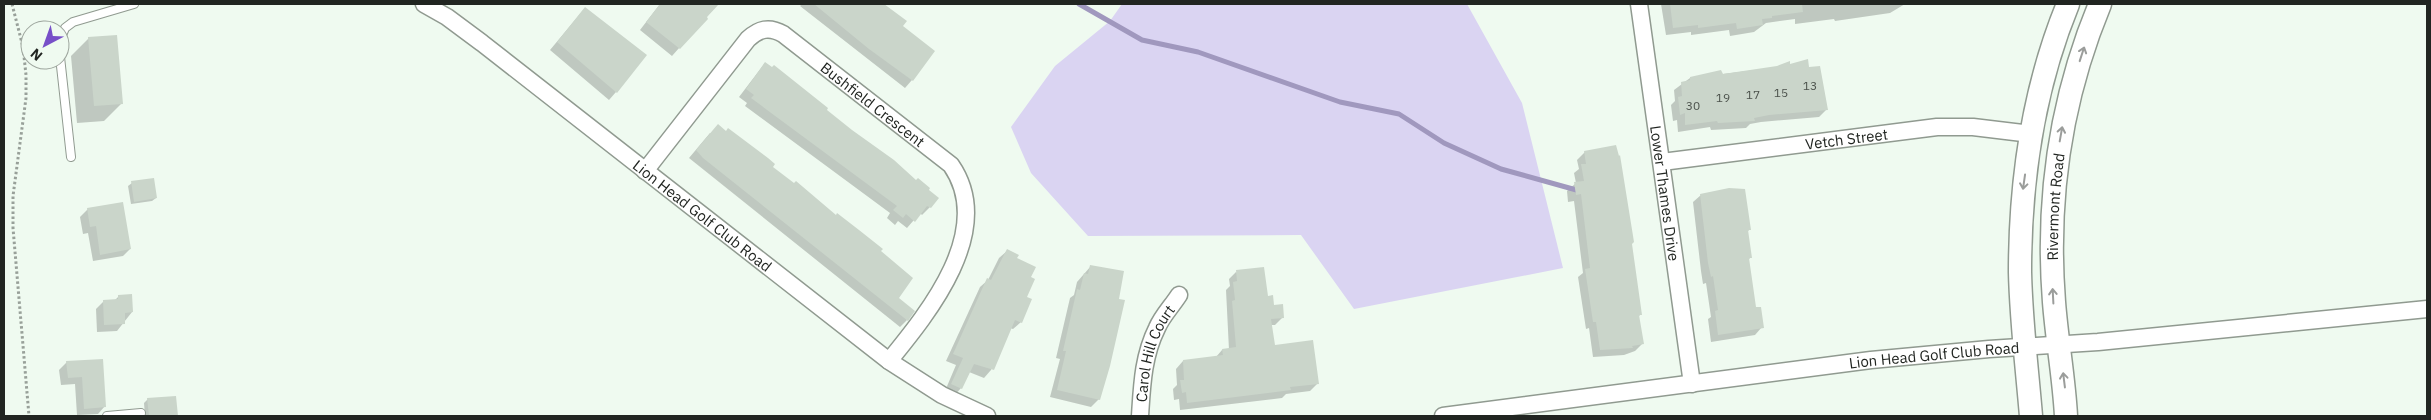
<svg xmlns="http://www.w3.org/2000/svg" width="2431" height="420" font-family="'IBM Plex Sans',sans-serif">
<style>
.green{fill:#dad4f2}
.shadow{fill:#0003}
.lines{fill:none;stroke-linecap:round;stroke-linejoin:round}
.stream{stroke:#a098be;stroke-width:5}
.building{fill:#cad5ca}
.lane-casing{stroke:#909a90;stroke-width:10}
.street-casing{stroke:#909a90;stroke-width:19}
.secondary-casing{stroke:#909a90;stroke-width:25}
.path{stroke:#98a099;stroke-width:3;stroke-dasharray:2.5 2.5;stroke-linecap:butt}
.lane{stroke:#fff;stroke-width:8}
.street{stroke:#fff;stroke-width:16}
.secondary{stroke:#fff;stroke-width:22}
.oneway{stroke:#9b9d9b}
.labels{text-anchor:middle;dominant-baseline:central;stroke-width:4.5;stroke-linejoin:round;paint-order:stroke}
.number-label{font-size:12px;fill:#4b514b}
.street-label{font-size:15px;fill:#212521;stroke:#effaf0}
</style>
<rect width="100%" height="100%" fill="#effaf0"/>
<!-- green -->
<path class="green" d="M 1122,4 L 1467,4 L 1522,103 L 1563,268 L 1354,309 L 1301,235 L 1088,236 L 1031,173 L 1011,127 L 1055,66 L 1110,21 Z"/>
<!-- shadow -->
<path class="shadow" d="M 660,4 L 718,4 L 672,56 L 640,30 Z
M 802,4 L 883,4 L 905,21 L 901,26 L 912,80 L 905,88 L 800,6 Z
M 1661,4 L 1905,4 L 1890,13 L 1835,21 L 1834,19 L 1795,24 L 1795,19 L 1766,23 L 1754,32 L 1730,36 L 1729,30 L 1691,35 L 1691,32 L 1666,35 Z
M 585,8 L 616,92 L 609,100 L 550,50 Z
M 89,38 L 122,103 L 104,121 L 77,123 L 71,56 Z
M 765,63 L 937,198 L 930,207 L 922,215 L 920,213 L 907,228 L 898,221 L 895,225 L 887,218 L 890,213 L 745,106 L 747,103 L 739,97 Z
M 1789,66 L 1808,68 L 1826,110 L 1819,117 L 1761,122 L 1750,124 L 1746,128 L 1711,130 L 1710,127 L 1678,132 L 1677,120 L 1673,121 L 1671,105 L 1675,101 L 1674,90 L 1690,78 Z
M 710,133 L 771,167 L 879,252 L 907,320 L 900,327 L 689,158 Z
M 1585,152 L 1631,244 L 1641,314 L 1638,317 L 1642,344 L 1635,351 L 1624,355 L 1593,357 L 1589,328 L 1586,329 L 1578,277 L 1583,273 L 1574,201 L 1568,202 L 1567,191 L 1576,183 L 1574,173 L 1579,169 L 1577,160 Z
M 132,183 L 156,198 L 152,201 L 131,204 L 128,186 Z
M 1701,195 L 1750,229 L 1747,232 L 1751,257 L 1748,260 L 1755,309 L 1762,327 L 1755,335 L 1711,342 L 1708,319 L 1711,317 L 1706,283 L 1703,284 L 1701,271 L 1693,202 Z
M 88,209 L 130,249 L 123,256 L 93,261 L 88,233 L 83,234 L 80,217 Z
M 1007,251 L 1016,258 L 1029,278 L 1021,322 L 1013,329 L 1010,328 L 991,370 L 984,378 L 969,372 L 961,388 L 954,396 L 945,391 L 956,365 L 946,361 L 980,287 L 988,280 L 999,258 Z
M 1091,266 L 1099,399 L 1091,407 L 1050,397 L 1060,359 L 1056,358 L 1070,298 L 1074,295 L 1077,282 Z
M 1236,272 L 1267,297 L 1283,317 L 1275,325 L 1271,325 L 1273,346 L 1317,384 L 1310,391 L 1286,394 L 1282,398 L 1180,410 L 1179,399 L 1174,400 L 1173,389 L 1177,385 L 1176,369 L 1183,361 L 1216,357 L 1222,350 L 1229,350 L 1226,290 L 1230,286 L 1229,279 Z
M 119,296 L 132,312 L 117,331 L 97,332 L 96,309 L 104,301 L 114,301 Z
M 102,360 L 105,406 L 98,414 L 77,415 L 75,384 L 61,385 L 59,370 L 67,362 Z
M 148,399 L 177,415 L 145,416 L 144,403 Z"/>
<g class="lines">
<!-- stream -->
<path class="stream" d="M 1079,4 L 1142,40 L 1198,52 L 1340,102 L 1399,114 L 1444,143 L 1501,169 L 1580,191"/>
</g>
<!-- building -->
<path class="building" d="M 660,4 L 719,4 L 707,17 L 708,19 L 680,49 L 646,22 Z
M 814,4 L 884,4 L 907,21 L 903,26 L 935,51 L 913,81 L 869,49 Z
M 1670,4 L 1802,4 L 1803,12 L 1772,16 L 1772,18 L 1762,19 L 1763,25 L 1737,29 L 1736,23 L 1698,28 L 1698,25 L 1673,28 Z
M 585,7 L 647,55 L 617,93 L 557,42 Z
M 117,35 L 123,104 L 94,106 L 88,37 Z
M 1808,59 L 1809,67 L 1820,66 L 1828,110 L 1769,115 L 1754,118 L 1755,121 L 1718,123 L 1717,121 L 1685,125 L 1685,113 L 1680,115 L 1678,97 L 1682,96 L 1681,82 L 1690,80 L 1690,77 L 1721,70 L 1723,74 L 1777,66 L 1790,61 L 1790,64 Z
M 765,62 L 772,67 L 774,65 L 828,108 L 827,110 L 852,130 L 894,160 L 916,180 L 918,178 L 930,188 L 929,190 L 939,198 L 931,208 L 927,206 L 915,222 L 906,214 L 903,218 L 893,210 L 897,206 L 751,98 L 754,95 L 746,89 Z
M 718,124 L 726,131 L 728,128 L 768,158 L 775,164 L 773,167 L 794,183 L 796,181 L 836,215 L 837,213 L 859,230 L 883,249 L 881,251 L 913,278 L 899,298 L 915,311 L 908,321 L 703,158 L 696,150 Z
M 1616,145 L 1619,156 L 1620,155 L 1634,242 L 1632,244 L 1642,315 L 1639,315 L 1644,344 L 1632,346 L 1633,348 L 1600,350 L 1596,322 L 1593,322 L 1585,269 L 1590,268 L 1581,194 L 1576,195 L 1574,182 L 1584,181 L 1581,164 L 1586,164 L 1584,151 Z
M 154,178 L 157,198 L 134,202 L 131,181 Z
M 1729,188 L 1745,189 L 1751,230 L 1748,230 L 1752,258 L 1749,258 L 1756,307 L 1761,307 L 1764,328 L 1718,335 L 1715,311 L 1718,310 L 1713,276 L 1711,277 L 1708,263 L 1700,194 Z
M 123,202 L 131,249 L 100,255 L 96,226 L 90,227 L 87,208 Z
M 1007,249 L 1019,255 L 1017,258 L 1036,267 L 1031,277 L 1035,279 L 1027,297 L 1032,299 L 1022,323 L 1015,320 L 994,370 L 974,364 L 962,389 L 951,384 L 963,358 L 953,354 L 987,278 L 991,280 Z
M 1090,265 L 1124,271 L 1119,299 L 1125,300 L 1110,366 L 1100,400 L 1057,390 L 1066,351 L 1063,351 L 1077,289 L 1080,290 L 1084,273 L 1088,274 Z
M 1264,267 L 1268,296 L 1273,295 L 1274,305 L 1283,304 L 1284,318 L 1271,319 L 1275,345 L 1313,340 L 1319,384 L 1290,387 L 1291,390 L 1187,403 L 1186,392 L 1182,393 L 1180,380 L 1184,380 L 1183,360 L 1223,355 L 1222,349 L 1236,347 L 1232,301 L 1235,300 L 1233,282 L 1237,281 L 1236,270 Z
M 132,294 L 133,312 L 125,313 L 125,324 L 104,325 L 103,300 L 118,299 L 118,295 Z
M 103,359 L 106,407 L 84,409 L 82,377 L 68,378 L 66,361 Z
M 176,396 L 178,416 L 149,416 L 147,398 Z"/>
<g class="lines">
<!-- lane casing -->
<g class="lane-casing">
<path id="lane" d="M 60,40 L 65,28 L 73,22 L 134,4
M 60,57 L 71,157
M 107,416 L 141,413"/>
</g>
<!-- street casing -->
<g class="street-casing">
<g id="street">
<path id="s1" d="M 424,4 L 447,17 L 482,43 L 889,361 L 942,395 L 987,416"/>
<path id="s2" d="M 1639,4 L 1692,384"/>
<path id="s3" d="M 1662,162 L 1937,127 L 1973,127 L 2031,134"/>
<path id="s4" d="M 645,171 L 748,39 C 759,29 769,26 783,34 L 951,165 C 996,230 929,312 889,361"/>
<path id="s5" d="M 1140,416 C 1142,385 1143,356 1157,328 C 1162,316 1172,306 1179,295"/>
<path id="s6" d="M 1443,416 L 1871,360 L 1989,349 L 2098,342 L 2427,309"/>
</g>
</g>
<!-- secondary casing -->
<g class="secondary-casing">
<g id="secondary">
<path d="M 2031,416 C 2027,368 2021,320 2020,272 C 2020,180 2033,89 2068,4"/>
<path id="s7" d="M 2066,416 C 2064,378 2057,341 2054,302 C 2046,200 2061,98 2100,4"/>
</g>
</g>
<!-- path -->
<path class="path" d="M 12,4 L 23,47 L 26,75 L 26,98 L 13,196 L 13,228 L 29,416"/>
<!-- lane -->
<use href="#lane" class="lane"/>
<!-- street -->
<use href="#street" class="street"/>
<!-- secondary -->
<use href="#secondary" class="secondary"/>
</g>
<!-- one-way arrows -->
<defs><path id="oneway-shaft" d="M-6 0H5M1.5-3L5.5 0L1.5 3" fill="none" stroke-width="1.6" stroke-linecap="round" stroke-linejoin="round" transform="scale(1.25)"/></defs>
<g class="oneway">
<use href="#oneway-shaft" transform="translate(2082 54) rotate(-72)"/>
<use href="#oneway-shaft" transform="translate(2061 134) rotate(-80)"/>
<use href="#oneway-shaft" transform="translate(2024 182) rotate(98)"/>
<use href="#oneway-shaft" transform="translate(2053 296) rotate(-93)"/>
<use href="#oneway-shaft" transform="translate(2064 380) rotate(-97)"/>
</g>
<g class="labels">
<!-- number labels -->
<g class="number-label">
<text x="1810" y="85">13</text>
<text x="1781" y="92">15</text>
<text x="1753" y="94">17</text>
<text x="1723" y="97">19</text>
<text x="1693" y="105">30</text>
</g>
<!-- street labels -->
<g class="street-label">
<text stroke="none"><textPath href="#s4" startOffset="320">Bushfield Crescent</textPath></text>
<text stroke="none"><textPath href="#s3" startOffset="186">Vetch Street</textPath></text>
<text stroke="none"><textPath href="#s2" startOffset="191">Lower Thames Drive</textPath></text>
<text stroke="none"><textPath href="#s7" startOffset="210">Rivermont Road</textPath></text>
<text stroke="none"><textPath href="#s1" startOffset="350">Lion Head Golf Club Road</textPath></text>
<text stroke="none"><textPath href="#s5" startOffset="65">Carol Hill Court</textPath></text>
<text stroke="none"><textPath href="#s6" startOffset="495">Lion Head Golf Club Road</textPath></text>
</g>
</g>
<!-- border -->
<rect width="2431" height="420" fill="none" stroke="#212521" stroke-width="10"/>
<!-- north arrow -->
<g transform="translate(45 45) rotate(221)"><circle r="24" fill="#effaf0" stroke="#9da59d"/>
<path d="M0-4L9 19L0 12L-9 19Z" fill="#774fc8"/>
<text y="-8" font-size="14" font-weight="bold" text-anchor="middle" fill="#212521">N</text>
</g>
</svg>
